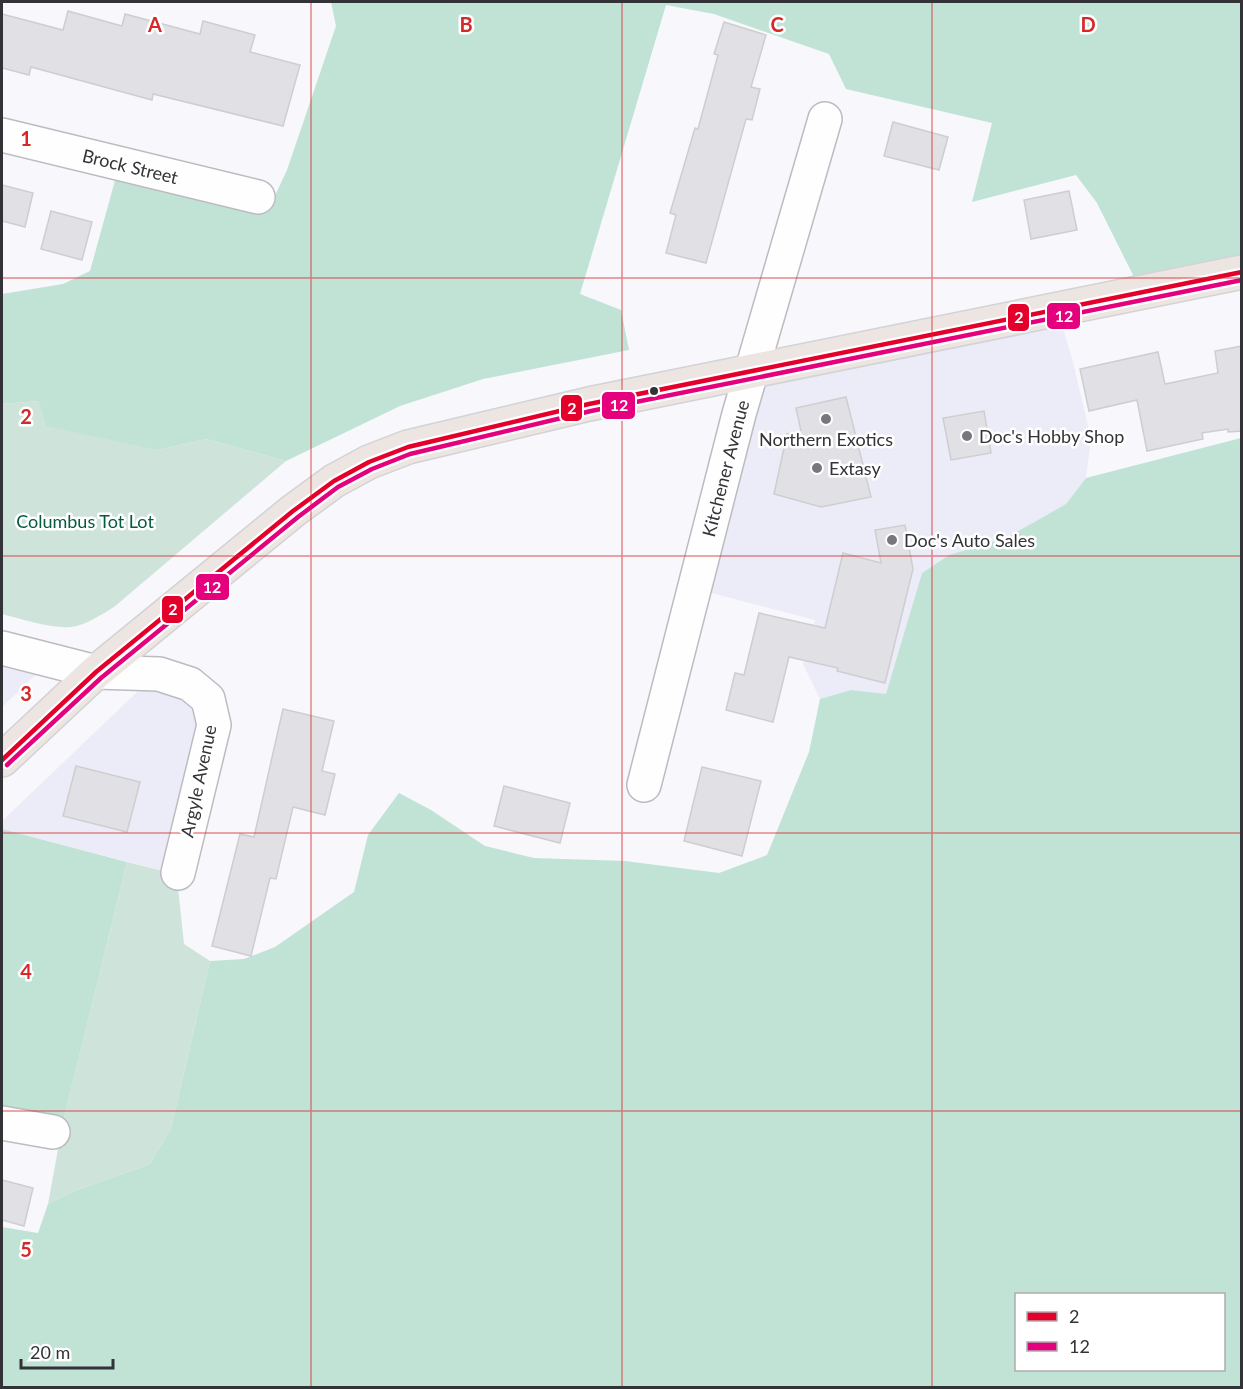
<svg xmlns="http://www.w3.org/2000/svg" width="1243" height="1389" font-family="Lato,sans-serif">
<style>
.built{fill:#ececf8}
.green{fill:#cee4db}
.forest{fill:#c0e3d6;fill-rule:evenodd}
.building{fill:#e0e0e5;stroke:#ceced2;stroke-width:1.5}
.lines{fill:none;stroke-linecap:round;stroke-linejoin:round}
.minor-casing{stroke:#bcbcc0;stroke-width:36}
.primary-casing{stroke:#d3d3d6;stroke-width:36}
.minor{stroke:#fefeff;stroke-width:33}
.primary{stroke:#ece5e2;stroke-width:33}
.bus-1-casing{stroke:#fff;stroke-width:9}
.bus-2-casing{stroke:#fff;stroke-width:9}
.bus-1{stroke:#e4002b;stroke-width:4.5}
.bus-2{stroke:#e5007d;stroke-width:4.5}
.grid{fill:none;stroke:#d62828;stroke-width:1.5;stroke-opacity:0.55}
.bus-dot{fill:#333337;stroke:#fff;stroke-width:2}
.poi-dot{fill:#78787c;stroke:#fff;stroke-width:2}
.labels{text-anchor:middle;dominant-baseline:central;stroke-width:5;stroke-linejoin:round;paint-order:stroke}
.street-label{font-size:18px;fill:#333337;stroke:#fff}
.poi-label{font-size:18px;fill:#333337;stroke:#fff;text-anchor:start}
.park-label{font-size:18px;fill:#065a3f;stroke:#fff}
.grid-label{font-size:20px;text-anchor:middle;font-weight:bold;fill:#d62828;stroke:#fff;stroke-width:5;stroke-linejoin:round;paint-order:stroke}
.line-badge{stroke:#fff;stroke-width:2}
.badge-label{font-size:16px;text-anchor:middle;font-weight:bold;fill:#fff}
</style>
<rect width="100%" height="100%" fill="#f7f7fc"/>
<!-- built -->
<path class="built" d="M 1058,312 L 1073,362 L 1091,439 L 1086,478 L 1066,504 L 1006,538 L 949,555 L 922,573 L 886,695 L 851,690 L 820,699 L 803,664 L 815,620 L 696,589 L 754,375 Z
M 2,651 L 48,663 L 2,707 Z
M 159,671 L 211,697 L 179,875 L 2,829 L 2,821 Z"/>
<!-- green -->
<path class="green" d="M 39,401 L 158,450 L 206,439 L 286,461 L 114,607 C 101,615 86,625 71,627 C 51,629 22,619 2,614 L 2,404 Z
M 127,862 L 179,875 L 178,887 L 184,944 L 210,961 L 171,1128 L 150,1164 L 72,1192 L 48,1204 L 63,1122 Z"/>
<!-- forest -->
<path class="forest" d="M 331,2 L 1241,2 L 1241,275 L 1143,295 L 1097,203 L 1076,175 L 972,202 L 992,123 L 846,89 L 829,54 L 714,14 L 666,5 L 580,294 L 621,310 L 629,350 L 483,379 L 400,406 L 286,461 L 206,439 L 158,450 L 46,426 L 39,401 L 2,404 L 2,294 L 63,284 L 90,271 L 119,166 L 272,202 L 287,170 L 336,26 Z
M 1241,438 L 1241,1387 L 2,1387 L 2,1227 L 38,1233 L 48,1204 L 72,1192 L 150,1164 L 171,1128 L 210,961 L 244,959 L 275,947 L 354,892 L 368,835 L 399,793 L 431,810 L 485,846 L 534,858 L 625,861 L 719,873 L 767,855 L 809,752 L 820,699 L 851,690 L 886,694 L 922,573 L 949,555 L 1006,538 L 1066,504 L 1086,478 ZM 1016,1294 L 1224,1294 L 1224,1370 L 1016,1370 Z
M 2,829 L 127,862 L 63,1122 L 2,1111 Z"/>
<!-- building -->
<path class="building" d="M 68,11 L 122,26 L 125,14 L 200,34 L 203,21 L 255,35 L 250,52 L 300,65 L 283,126 L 153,94 L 152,100 L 31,67 L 29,75 L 2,68 L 2,14 L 63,30 Z
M 724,22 L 766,35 L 751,87 L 760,89 L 752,120 L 746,119 L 706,263 L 666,253 L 676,215 L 670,213 L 695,128 L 698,129 L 718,55 L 714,54 Z
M 893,122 L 948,137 L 939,170 L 884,156 Z
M 2,185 L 33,193 L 25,227 L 2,221 Z
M 1069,191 L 1077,230 L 1031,239 L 1024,200 Z
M 51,211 L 92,222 L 82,260 L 41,249 Z
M 1242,346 L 1242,431 L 1228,432 L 1228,429 L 1202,433 L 1203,439 L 1147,451 L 1137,400 L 1089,411 L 1080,369 L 1158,352 L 1165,384 L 1218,373 L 1215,351 Z
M 846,397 L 871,497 L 821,507 L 774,494 L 787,434 L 801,431 L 796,408 Z
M 984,411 L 991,453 L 951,460 L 943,418 Z
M 905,525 L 913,569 L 885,683 L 837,671 L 838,668 L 789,657 L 773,722 L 726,710 L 735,673 L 744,675 L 759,613 L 825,628 L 843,553 L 881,563 L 875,530 Z
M 283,709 L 334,721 L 322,771 L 335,774 L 325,815 L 293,807 L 276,879 L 270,878 L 251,956 L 212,946 L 240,834 L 254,837 Z
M 76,766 L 140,782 L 127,832 L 63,816 Z
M 702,767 L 761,781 L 742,856 L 684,841 Z
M 504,786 L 570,803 L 560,843 L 494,826 Z
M 2,1180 L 33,1188 L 24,1226 L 2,1220 Z"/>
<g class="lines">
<!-- minor casing -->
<g class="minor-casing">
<g id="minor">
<path id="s1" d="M 2,135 L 258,197"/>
<path d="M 2,648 L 96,672 L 159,674 L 190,684 L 208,699 L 214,725 L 178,873"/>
<path id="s2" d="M 644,785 L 739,414 L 825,119"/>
<path d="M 2,1123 L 53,1132"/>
</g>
</g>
<!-- primary casing -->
<g class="primary-casing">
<path id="primary" d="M 2,760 L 96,672 L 293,511 L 334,481 L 369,462 L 408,447 L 589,404 L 1242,272"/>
</g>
<!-- minor -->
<use href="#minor" class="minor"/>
<!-- primary -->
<use href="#primary" class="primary"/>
<!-- bus-1 casing -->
<g class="bus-1-casing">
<path id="bus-1" d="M 2,760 L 96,672 L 293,511 L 334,481 L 369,462 L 408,447 L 589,404 L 1242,272"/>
</g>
<!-- bus-2 casing -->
<g class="bus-2-casing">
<path id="bus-2" d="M 7,765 L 101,678 L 298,517 L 338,487 L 372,469 L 410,454 L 591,411 L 1242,280"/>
</g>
<!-- bus-1 -->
<use href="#bus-1" class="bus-1"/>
<!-- bus-2 -->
<use href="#bus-2" class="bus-2"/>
</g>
<!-- grid -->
<path class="grid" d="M 311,2 L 311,1388M 622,2 L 622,1388M 932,2 L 932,1388M 2,278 L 1242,278M 2,556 L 1242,556M 2,833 L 1242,833M 2,1111 L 1242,1111"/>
<!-- markers -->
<circle class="bus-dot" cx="654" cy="391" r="5"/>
<g class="poi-dot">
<circle cx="826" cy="419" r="6"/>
<circle cx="967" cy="436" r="6"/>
<circle cx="817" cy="468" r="6"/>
<circle cx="892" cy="540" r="6"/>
</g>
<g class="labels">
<!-- street labels -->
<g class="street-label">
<text stroke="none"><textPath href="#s1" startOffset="132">Brock Street</textPath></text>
<text stroke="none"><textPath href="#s2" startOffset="327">Kitchener Avenue</textPath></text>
<text transform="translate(198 781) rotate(-78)">Argyle Avenue</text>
</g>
<!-- poi labels -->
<g class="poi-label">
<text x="979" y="436">Doc's Hobby Shop</text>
<text x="826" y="439" text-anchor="middle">Northern Exotics</text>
<text x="829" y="468">Extasy</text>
<text x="904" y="540">Doc's Auto Sales</text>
</g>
<!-- park labels -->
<g class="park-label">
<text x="85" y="521">Columbus Tot Lot</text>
</g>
</g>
<g class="grid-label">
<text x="155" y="32">A</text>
<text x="466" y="32">B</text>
<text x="777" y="32">C</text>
<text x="1088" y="32">D</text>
<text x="26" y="146">1</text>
<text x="26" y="424">2</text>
<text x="26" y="701">3</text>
<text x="26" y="979">4</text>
<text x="26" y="1257">5</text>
</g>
<g class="line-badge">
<rect x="1046" y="302" width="35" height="28" rx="6" fill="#e5007d"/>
<rect x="1007" y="303" width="23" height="29" rx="6" fill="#e4002b"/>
<rect x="601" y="391" width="35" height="29" rx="6" fill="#e5007d"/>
<rect x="560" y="394" width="23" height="28" rx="6" fill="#e4002b"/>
<rect x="195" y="573" width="35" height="28" rx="6" fill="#e5007d"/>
<rect x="161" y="595" width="23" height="29" rx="6" fill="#e4002b"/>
</g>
<g class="badge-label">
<text x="1064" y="322">12</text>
<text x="1019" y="323">2</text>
<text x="619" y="411">12</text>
<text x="572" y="414">2</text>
<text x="212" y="593">12</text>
<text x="173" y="615">2</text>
</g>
<!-- border -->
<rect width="1243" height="1389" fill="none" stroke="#333337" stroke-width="6"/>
<!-- legend -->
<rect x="1015" y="1293" width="210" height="78" fill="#ffffff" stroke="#adadaf" stroke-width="1.5"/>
<rect x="1027" y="1312" width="30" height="9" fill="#e4002b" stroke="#adadaf" stroke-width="1.5"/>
<text x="1069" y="1323" font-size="18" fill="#333337">2</text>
<rect x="1027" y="1342" width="30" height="9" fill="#e5007d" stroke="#adadaf" stroke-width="1.5"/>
<text x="1069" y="1353" font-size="18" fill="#333337">12</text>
<!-- scale -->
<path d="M21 1359v9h92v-9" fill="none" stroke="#333337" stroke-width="3"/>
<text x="30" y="1359" font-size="18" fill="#333337" stroke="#ffffff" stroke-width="4.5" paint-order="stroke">20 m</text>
</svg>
